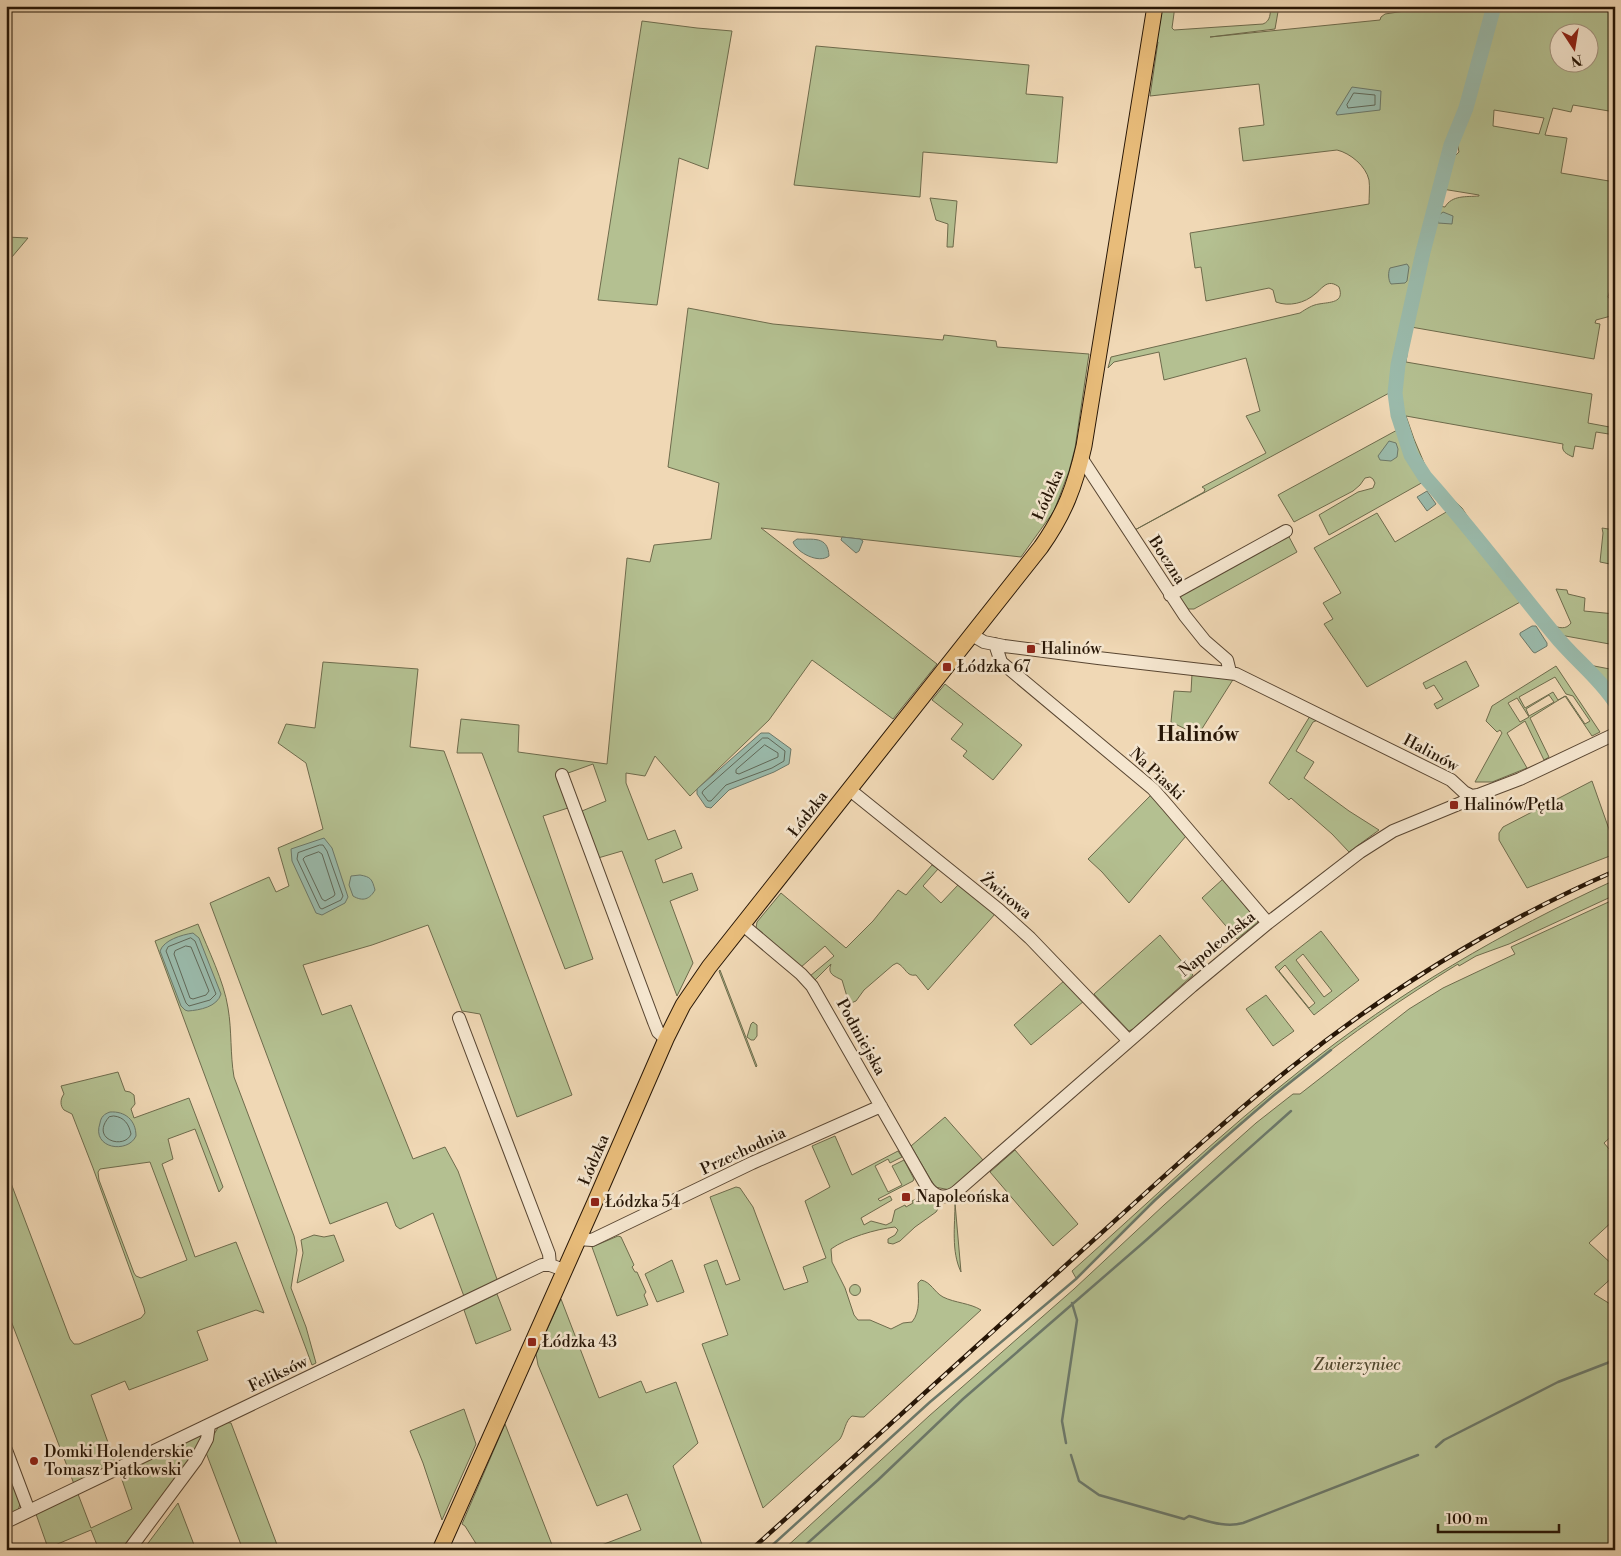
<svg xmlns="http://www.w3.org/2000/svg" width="1621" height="1556" font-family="'Libre Bodoni',serif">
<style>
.green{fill:#b4c091;stroke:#6e6b4c;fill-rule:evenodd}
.water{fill:#9abaab;stroke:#6c7869}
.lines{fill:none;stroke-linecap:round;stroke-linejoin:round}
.shore{stroke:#606858;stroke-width:1}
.stream{stroke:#6c7869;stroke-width:2.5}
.river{stroke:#9abaab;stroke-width:15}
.minor-casing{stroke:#594632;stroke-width:14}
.major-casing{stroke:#271606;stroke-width:17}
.minor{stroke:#f5e6cf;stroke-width:12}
.major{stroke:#e8bc7a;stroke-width:15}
.rail-casing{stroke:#271606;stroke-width:4.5}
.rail{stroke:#f5e6cf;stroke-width:2.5;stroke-dasharray:8;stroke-linecap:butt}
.poi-dot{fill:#8f2418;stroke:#f5e6cf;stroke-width:2}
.labels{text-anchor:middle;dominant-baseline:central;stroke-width:5;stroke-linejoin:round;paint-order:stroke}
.street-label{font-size:16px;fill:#271606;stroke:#f5e6cf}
.poi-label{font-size:16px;fill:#271606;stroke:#f5e6cf;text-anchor:start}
.park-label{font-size:16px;font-style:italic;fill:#514930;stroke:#f5e6cf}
.district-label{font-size:21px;font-weight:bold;fill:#271606;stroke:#f5e6cf}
</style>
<rect width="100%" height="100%" fill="#f0d8b5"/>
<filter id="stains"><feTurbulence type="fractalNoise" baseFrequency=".004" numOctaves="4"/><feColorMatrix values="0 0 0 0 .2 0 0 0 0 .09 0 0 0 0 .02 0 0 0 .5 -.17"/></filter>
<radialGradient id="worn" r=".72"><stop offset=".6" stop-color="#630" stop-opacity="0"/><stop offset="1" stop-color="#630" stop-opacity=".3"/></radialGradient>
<!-- green -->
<path class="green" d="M 1159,6 L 1175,6 L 1172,28 L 1174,30 L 1263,24 C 1271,21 1270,13 1271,6 L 1279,6 L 1275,29 L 1210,37 L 1380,20 L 1381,17 L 1385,14 L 1437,6 L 1615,6 L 1615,112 L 1573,105 L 1571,112 L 1553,108 L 1545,135 L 1567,138 L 1561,173 L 1615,182 L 1615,290 L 1610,290 L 1608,297 L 1613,303 L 1611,316 L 1596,320 L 1595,323 L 1600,324 L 1594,359 L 1411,327 L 1406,362 L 1592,394 L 1588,423 L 1615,428 L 1615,435 L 1596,432 L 1593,449 L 1575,446 L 1573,457 C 1567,454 1561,452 1563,444 L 1406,416 L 1414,439 L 1430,477 L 1462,508 L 1485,543 L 1552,625 C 1559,628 1566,630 1571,623 L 1556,589 L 1567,590 L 1568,594 L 1585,598 L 1584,611 L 1615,614 L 1615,645 L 1560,635 L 1552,626 L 1532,614 L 1522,601 L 1367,687 L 1324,624 L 1333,619 L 1323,603 L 1341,593 L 1314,548 L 1377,513 L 1395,542 L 1448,511 L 1425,481 L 1329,535 L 1319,515 L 1358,492 L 1373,488 L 1375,483 L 1373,479 L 1370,477 L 1365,478 L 1360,485 L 1353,491 L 1294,522 L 1278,495 L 1399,429 L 1395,420 L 1391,392 L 1133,531 L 1204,492 L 1205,489 L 1202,487 L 1266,453 L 1246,416 L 1260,411 L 1246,358 L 1164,380 L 1159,352 L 1114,362 L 1108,368 L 1111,357 L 1300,313 C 1306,309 1312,305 1319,304 C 1330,302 1345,303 1339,287 C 1334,283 1329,282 1324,286 C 1321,288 1318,292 1315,294 C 1305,303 1289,307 1276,302 L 1273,290 L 1269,288 L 1206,301 L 1201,267 L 1195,268 L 1190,233 L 1369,204 C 1369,197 1370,187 1369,180 C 1366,166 1350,153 1337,150 L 1243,161 L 1239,128 L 1264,125 L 1259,84 L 1150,96 L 1158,42 L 1153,42 ZM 1486,30 L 1491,31 L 1475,88 L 1456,137 L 1459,152 L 1456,155 L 1448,154 ZM 1558,32 L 1588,32 L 1588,62 L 1558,62 ZM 1494,110 L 1544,118 L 1539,134 L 1493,126 ZM 1436,188 L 1479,195 L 1479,196 C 1466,197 1452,195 1445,207 L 1432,205 Z
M 642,21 L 697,28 L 732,31 L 708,169 L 679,158 L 657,305 L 598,300 Z
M 816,46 L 1029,65 L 1026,94 L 1063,97 L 1057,163 L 923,152 L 920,197 L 794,185 Z
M 930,198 L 957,201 L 953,247 L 947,247 L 948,224 L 936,220 Z
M 6,237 L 28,238 L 6,264 Z
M 688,308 L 773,324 L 943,340 L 944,335 L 996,341 L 997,347 L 1089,354 L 1075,448 L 1069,471 L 1054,511 L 1021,557 L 761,528 L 937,664 L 893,719 L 812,660 L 769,720 L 690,796 L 655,756 L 645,776 L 626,773 L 626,783 L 648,840 L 675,830 L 682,848 L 655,860 L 663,883 L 692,873 L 698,890 L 670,901 L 693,963 L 677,996 L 622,851 L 598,858 L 582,811 L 606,801 L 593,764 L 557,777 L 568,808 L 543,816 L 593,959 L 565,969 L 482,753 L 457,753 L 461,719 L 519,725 L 518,752 L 607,764 L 627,558 L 650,562 L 654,545 L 711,539 L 719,483 L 668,467 Z
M 1602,528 L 1615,530 L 1615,565 L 1600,562 L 1603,533 Z
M 1287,533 L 1297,552 L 1194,609 L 1188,609 L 1179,597 Z
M 1466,661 L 1479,686 L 1437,709 L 1434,704 L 1443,699 L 1434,685 L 1426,689 L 1423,683 Z
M 323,662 L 418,669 L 410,747 L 444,751 L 572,1095 L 517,1117 L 480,1014 L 462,1011 L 428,925 L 372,945 L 303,965 L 322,1015 L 351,1005 L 413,1159 L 445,1147 L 458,1171 L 498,1282 L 465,1299 L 433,1213 L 400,1229 L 396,1226 L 387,1202 L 330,1224 L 210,903 L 269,877 L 276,892 L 289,886 L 278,848 L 323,829 L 306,763 L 278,743 L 286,724 L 315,728 Z
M 1589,665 L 1615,670 L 1615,695 Z
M 1556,666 L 1600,732 L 1592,736 L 1565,696 L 1530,718 L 1549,757 L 1544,760 L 1525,721 L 1507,733 L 1527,768 L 1492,782 L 1475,782 L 1502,733 L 1500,730 L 1497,732 L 1486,721 L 1492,706 ZM 1555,677 L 1566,694 L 1573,696 L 1590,721 L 1585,724 L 1566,696 L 1558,700 L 1553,692 L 1525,708 L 1519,697 ZM 1549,695 L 1554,702 L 1529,716 L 1526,709 ZM 1517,698 L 1529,717 L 1520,722 L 1508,703 Z
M 1192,674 L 1234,678 L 1198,735 L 1171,722 L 1174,691 L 1191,692 Z
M 945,684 L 1022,745 L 993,780 L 963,756 L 967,751 L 951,739 L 963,724 L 932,700 Z
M 1310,716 L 1318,720 L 1313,722 L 1296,751 L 1314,762 L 1304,778 L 1349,811 L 1379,830 L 1349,852 L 1332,834 L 1291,798 L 1289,800 L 1269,783 Z
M 1592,781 L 1610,832 L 1615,831 L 1615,854 L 1527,888 L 1499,840 L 1499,833 L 1503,827 Z
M 1151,795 L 1186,836 L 1129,903 L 1102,872 L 1088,859 Z
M 932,865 L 938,869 L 923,886 L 941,903 L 958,885 L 995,914 L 928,990 L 916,975 C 906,977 906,967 897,963 L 893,965 L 864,990 L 856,1001 L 851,1003 L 848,1000 L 842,980 C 834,976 827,974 831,964 L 815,980 L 810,976 L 834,956 L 825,946 L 800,968 L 756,928 L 757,922 L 781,893 L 846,948 L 873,921 L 898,890 L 906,895 Z
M 1223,879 L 1258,922 L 1237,939 L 1202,898 Z
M 1615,880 L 1615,895 L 1509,944 L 1476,956 L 1459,966 L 1458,964 C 1403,998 1350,1034 1300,1074 C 1220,1137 1148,1207 1076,1278 L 1072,1271 C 1148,1203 1222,1132 1302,1069 C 1397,993 1504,931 1615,880 Z
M 1615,899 L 1615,1133 L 1604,1143 L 1615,1156 L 1615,1193 L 1611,1196 L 1615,1200 L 1615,1219 L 1589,1243 L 1615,1267 L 1615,1275 L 1594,1294 L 1615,1307 L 1615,1550 L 783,1550 L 929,1416 L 1074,1289 L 1164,1205 L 1256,1123 L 1293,1094 L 1300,1094 L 1409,1009 L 1443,988 L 1515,954 L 1511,947 Z
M 198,924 C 208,950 224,981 228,1008 C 232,1031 230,1054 234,1077 L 294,1236 L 297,1250 L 291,1288 L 306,1327 L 316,1363 L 312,1365 L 155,941 Z
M 1321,931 L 1359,980 L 1314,1015 L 1275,967 ZM 1303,954 L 1332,991 L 1324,997 L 1296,960 ZM 1285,965 L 1315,1003 L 1309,1008 L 1279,971 Z
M 1160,935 L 1193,975 L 1133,1029 L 1129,1031 L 1094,994 Z
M 720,970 L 757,1066 L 756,1067 L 719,971 Z
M 1065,980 L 1084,1001 L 1031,1045 L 1014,1025 Z
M 1266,995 L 1294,1031 L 1273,1046 L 1246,1009 Z
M 753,1022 L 757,1025 L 757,1036 L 754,1040 L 751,1040 L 747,1037 L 751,1024 Z
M 118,1072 L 125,1091 L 130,1092 L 134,1095 L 135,1104 L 131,1109 L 134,1118 L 189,1098 L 223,1187 L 219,1192 L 195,1129 L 168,1139 L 173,1159 L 162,1164 L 195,1257 L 236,1242 L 264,1313 L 256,1310 L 197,1331 L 208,1360 L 129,1390 L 125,1381 L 91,1395 L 115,1462 L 74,1484 L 6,1308 L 6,1170 L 70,1339 L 74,1344 L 79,1344 L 141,1318 L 145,1313 L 144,1308 L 93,1168 L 72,1114 L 64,1110 C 60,1106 60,1099 64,1094 L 61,1086 ZM 150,1162 L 187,1260 L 141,1278 L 136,1276 L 134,1273 L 99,1180 L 98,1172 L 100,1169 Z
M 945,1117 L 983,1160 L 950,1190 L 935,1187 L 911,1146 Z
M 835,1136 L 852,1175 L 898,1151 L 902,1157 L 890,1163 L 888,1159 L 875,1166 L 888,1192 L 902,1185 L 892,1166 L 904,1160 L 914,1179 L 913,1181 L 878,1199 L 880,1201 L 890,1196 L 892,1200 L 861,1218 L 864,1225 L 871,1221 L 886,1225 L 892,1222 L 895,1210 L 905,1205 L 906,1207 L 913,1203 L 912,1201 L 920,1197 L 941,1204 L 936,1212 L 915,1227 L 900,1241 L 893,1244 L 888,1243 L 888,1239 L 895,1235 L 898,1230 L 895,1227 C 876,1229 846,1238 831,1249 L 832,1262 L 845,1288 L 854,1315 L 858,1320 L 870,1320 L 891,1329 L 903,1323 L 912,1322 C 921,1311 918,1296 918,1283 L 921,1280 C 931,1282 934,1292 943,1297 C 955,1303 970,1303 981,1310 L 864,1417 L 860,1417 L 852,1416 C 845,1421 845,1431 840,1439 L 763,1508 L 702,1344 L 728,1335 L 704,1265 L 717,1260 L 726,1285 L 740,1280 L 710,1197 L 736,1187 L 740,1188 L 753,1207 L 784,1290 L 808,1282 L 803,1267 L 826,1258 L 805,1201 L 830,1187 L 812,1146 Z
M 1015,1150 L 1078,1224 L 1053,1246 L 990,1172 Z
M 955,1203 L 961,1272 C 951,1251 955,1226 955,1203 Z
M 314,1235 L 324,1237 L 334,1235 L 344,1261 L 297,1283 L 303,1253 L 301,1240 Z
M 618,1236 L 621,1237 L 634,1265 L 632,1267 L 635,1272 L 637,1272 L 646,1292 L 644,1295 L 648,1305 L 617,1316 L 592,1247 Z
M 672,1260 L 684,1292 L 657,1302 L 645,1274 Z
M849.5 1290a5.5 5.5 0 1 1 11 0a5.5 5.5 0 1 1-11 0Z
M 497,1294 L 511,1330 L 476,1344 L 464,1310 Z
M 561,1299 L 599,1398 L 641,1381 L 646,1393 L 676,1382 L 698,1443 L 673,1466 L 704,1550 L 600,1550 L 599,1546 L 641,1530 L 627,1494 L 597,1506 L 538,1365 L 536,1354 Z
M 464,1409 L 476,1444 L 442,1520 L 423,1463 L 410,1431 Z
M 223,1422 L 231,1423 L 279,1550 L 243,1550 L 205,1450 L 220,1424 Z
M 505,1424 L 554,1550 L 480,1550 L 465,1526 L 462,1524 Z
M 213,1426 L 124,1550 L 99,1550 L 91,1530 L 48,1548 L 36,1514 L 78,1494 L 91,1528 L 132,1509 L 120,1474 Z
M 6,1460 L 21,1500 L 18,1511 L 6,1516 Z
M 178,1503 L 196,1550 L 143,1550 Z"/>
<!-- water -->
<path class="water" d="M 1352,87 L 1381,91 L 1380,110 L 1337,115 L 1336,113 Z
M 1443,212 L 1453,216 L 1452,224 L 1438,223 L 1439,215 Z
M 1407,264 L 1409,267 L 1407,281 L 1405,283 L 1391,284 C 1388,280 1388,272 1390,268 Z
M 1389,441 L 1396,443 L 1398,449 L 1397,457 L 1391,461 L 1380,460 L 1378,456 Z
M 1427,491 L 1436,504 L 1427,511 L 1417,497 Z
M 842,537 L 860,539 L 863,541 L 859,551 L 856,553 L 841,540 Z
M 797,539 C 812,540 828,535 829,556 C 819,564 797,553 793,542 Z
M 1532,626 L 1536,626 L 1547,643 L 1547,646 L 1535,653 L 1533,652 L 1520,635 L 1520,633 Z
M 761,733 L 769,733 L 791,749 L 789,764 L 774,772 L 729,790 L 711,808 L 706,807 L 697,794 L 697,789 Z
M 324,838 L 332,848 L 348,897 L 345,903 L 322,915 L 316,913 L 292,861 L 291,849 Z
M 360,875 C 371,877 372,879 375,890 C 370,899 363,902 353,896 L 349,885 L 351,876 Z
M 193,933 L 199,938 L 221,994 C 217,1007 200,1010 188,1011 L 185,1010 L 181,1006 L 160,951 C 164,940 181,935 193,933 Z
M 110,1112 C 125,1111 136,1120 136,1136 C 128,1154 91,1149 100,1123 C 101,1117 104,1114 110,1112 Z"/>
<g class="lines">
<!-- shore -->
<path class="shore" d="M 1354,93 L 1375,95 L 1375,105 L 1348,108 L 1347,105 Z
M 763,738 L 768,738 L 785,751 L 784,761 L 772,768 L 726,785 L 711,801 L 708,801 L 702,793 L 703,791 Z
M 765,745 L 778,753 L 778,757 L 739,774 L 736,773 L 736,770 Z
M 320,845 L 323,845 L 327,851 L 343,896 L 341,900 L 322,909 L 320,908 L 297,859 L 298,853 Z
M 319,852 L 322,854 L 335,894 L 334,896 L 325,901 L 322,899 L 303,859 L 305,857 Z
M 191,938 L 195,941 L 216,994 L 210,1000 L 189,1006 L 186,1003 L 166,951 L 168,947 Z
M 186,946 L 191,947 L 209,991 L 206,995 L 193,999 L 190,998 L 174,954 L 175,951 Z
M 114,1116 C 124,1117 129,1124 131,1134 C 125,1150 89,1140 109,1117 Z"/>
<!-- stream -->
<path class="stream" d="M 1066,1443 L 1062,1421 L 1077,1320 L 1072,1303
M 1436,1447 L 1444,1440 L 1558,1382 L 1615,1360
M 1071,1455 L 1079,1481 L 1099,1495 L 1184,1519 L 1189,1516 C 1208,1521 1225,1528 1243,1523 L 1418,1455
M 767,1550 L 930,1402 L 1076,1279 L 1155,1200 L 1214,1147 L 1273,1096 L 1331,1050
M 800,1550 L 878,1480 L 963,1399 L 1144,1242 L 1291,1111"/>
<!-- river -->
<path class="river" d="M 1494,6 L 1466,108 L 1451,145 L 1423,252 L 1398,365 L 1395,393 L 1398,415 L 1411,455 L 1425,477 C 1470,527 1511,582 1554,634 C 1573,658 1598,676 1615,702"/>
<!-- minor casing -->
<g class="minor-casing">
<path id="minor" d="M 1082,459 L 1185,616 L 1205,641 L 1227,660 L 1230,672
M 1170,595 L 1286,531
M 972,635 L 984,642 L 1004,646 L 1098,658 L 1236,674 L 1451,780 L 1464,792 L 1472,796
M 995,644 L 1001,662 L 1153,789 L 1167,805 L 1268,923
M 562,775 L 654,1022 L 658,1032 L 666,1039
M 850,790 L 999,910 L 1030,938 L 1129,1041
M 743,925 L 801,974 L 812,986 L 926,1185 C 934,1197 944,1200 956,1192 L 1192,986 L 1268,923 L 1360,852 L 1393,831 L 1461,803 L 1472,796 L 1478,795 L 1520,779 L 1615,734
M 459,1018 L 549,1254 L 550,1265
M 578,1239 L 592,1240 L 752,1163 L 881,1106
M 6,1450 L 29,1511
M 6,1522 L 542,1265 L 550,1265 L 564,1270
M 129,1550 L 196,1460 L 207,1439 L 209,1425"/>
</g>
<!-- major casing -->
<g class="major-casing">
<path id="major" d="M 440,1550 L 595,1202 L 666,1039 L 683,1005 L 709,967 L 1041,547 C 1065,513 1075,486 1084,446 L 1155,6"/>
</g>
<!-- minor -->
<use href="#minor" class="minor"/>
<!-- major -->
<use href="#major" class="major"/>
<!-- rail casing -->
<g class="rail-casing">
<path id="rail" d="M 751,1550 C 860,1452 968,1354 1076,1256 C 1146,1193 1215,1128 1289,1069 C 1388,990 1498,922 1615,871"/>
</g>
<!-- rail -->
<use href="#rail" class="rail"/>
</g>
<!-- markers -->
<g class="poi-dot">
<rect x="1026" y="644" width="10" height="10" rx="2.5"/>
<rect x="942" y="662" width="10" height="10" rx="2.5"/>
<rect x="1449" y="800" width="10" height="10" rx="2.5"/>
<rect x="901" y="1192" width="10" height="10" rx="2.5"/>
<rect x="590" y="1197" width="10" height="10" rx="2.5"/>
<rect x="527" y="1337" width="10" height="10" rx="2.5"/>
<circle cx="34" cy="1461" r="5"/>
</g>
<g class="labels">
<!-- street labels -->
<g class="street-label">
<text transform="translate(1048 495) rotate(-66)">Łódzka</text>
<text transform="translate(1167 560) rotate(57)">Boczna</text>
<text transform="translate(1431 753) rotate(28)">Halinów</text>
<text transform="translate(1157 774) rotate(43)">Na Piaski</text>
<text transform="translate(808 814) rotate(-52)">Łódzka</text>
<text transform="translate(1006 896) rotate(40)">Żwirowa</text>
<text transform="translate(1217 944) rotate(-39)">Napoleońska</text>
<text transform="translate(861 1037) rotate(61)">Podmiejska</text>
<text transform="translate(743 1151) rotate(-25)">Przechodnia</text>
<text transform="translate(594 1160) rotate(-67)">Łódzka</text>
<text transform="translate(278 1374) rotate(-25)">Feliksów</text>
</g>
<!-- poi labels -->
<g class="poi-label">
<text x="1041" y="649">Halinów</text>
<text x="957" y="667">Łódzka 67</text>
<text x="1464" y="805">Halinów/Pętla</text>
<text x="916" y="1197">Napoleońska</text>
<text x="605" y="1202">Łódzka 54</text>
<text x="542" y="1342">Łódzka 43</text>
<text x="44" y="1452">Domki Holenderskie<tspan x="44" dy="18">Tomasz Piątkowski</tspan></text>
</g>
<!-- park labels -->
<g class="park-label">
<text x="1357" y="1365">Zwierzyniec</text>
</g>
<!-- district labels -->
<g class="district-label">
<text x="1198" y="735">Halinów</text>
</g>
</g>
<!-- margin -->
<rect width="1621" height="1556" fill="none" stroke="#f0d8b5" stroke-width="25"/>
<rect x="8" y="8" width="1606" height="1541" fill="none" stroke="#271606" stroke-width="2.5"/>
<rect x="12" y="12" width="1596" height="1531" fill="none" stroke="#271606"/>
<!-- north arrow -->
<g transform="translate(1574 48) rotate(168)"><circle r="24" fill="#f5e6cf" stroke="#a3937f"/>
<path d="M0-4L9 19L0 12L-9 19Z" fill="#8f2418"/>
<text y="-8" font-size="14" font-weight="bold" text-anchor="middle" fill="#271606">N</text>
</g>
<!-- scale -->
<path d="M1438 1524v8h121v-8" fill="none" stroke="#271606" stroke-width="2.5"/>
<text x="1446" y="1524" font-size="15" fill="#271606" stroke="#f5e6cf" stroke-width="4" paint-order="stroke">100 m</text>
<rect width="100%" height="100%" filter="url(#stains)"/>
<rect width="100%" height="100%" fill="url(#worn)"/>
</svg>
